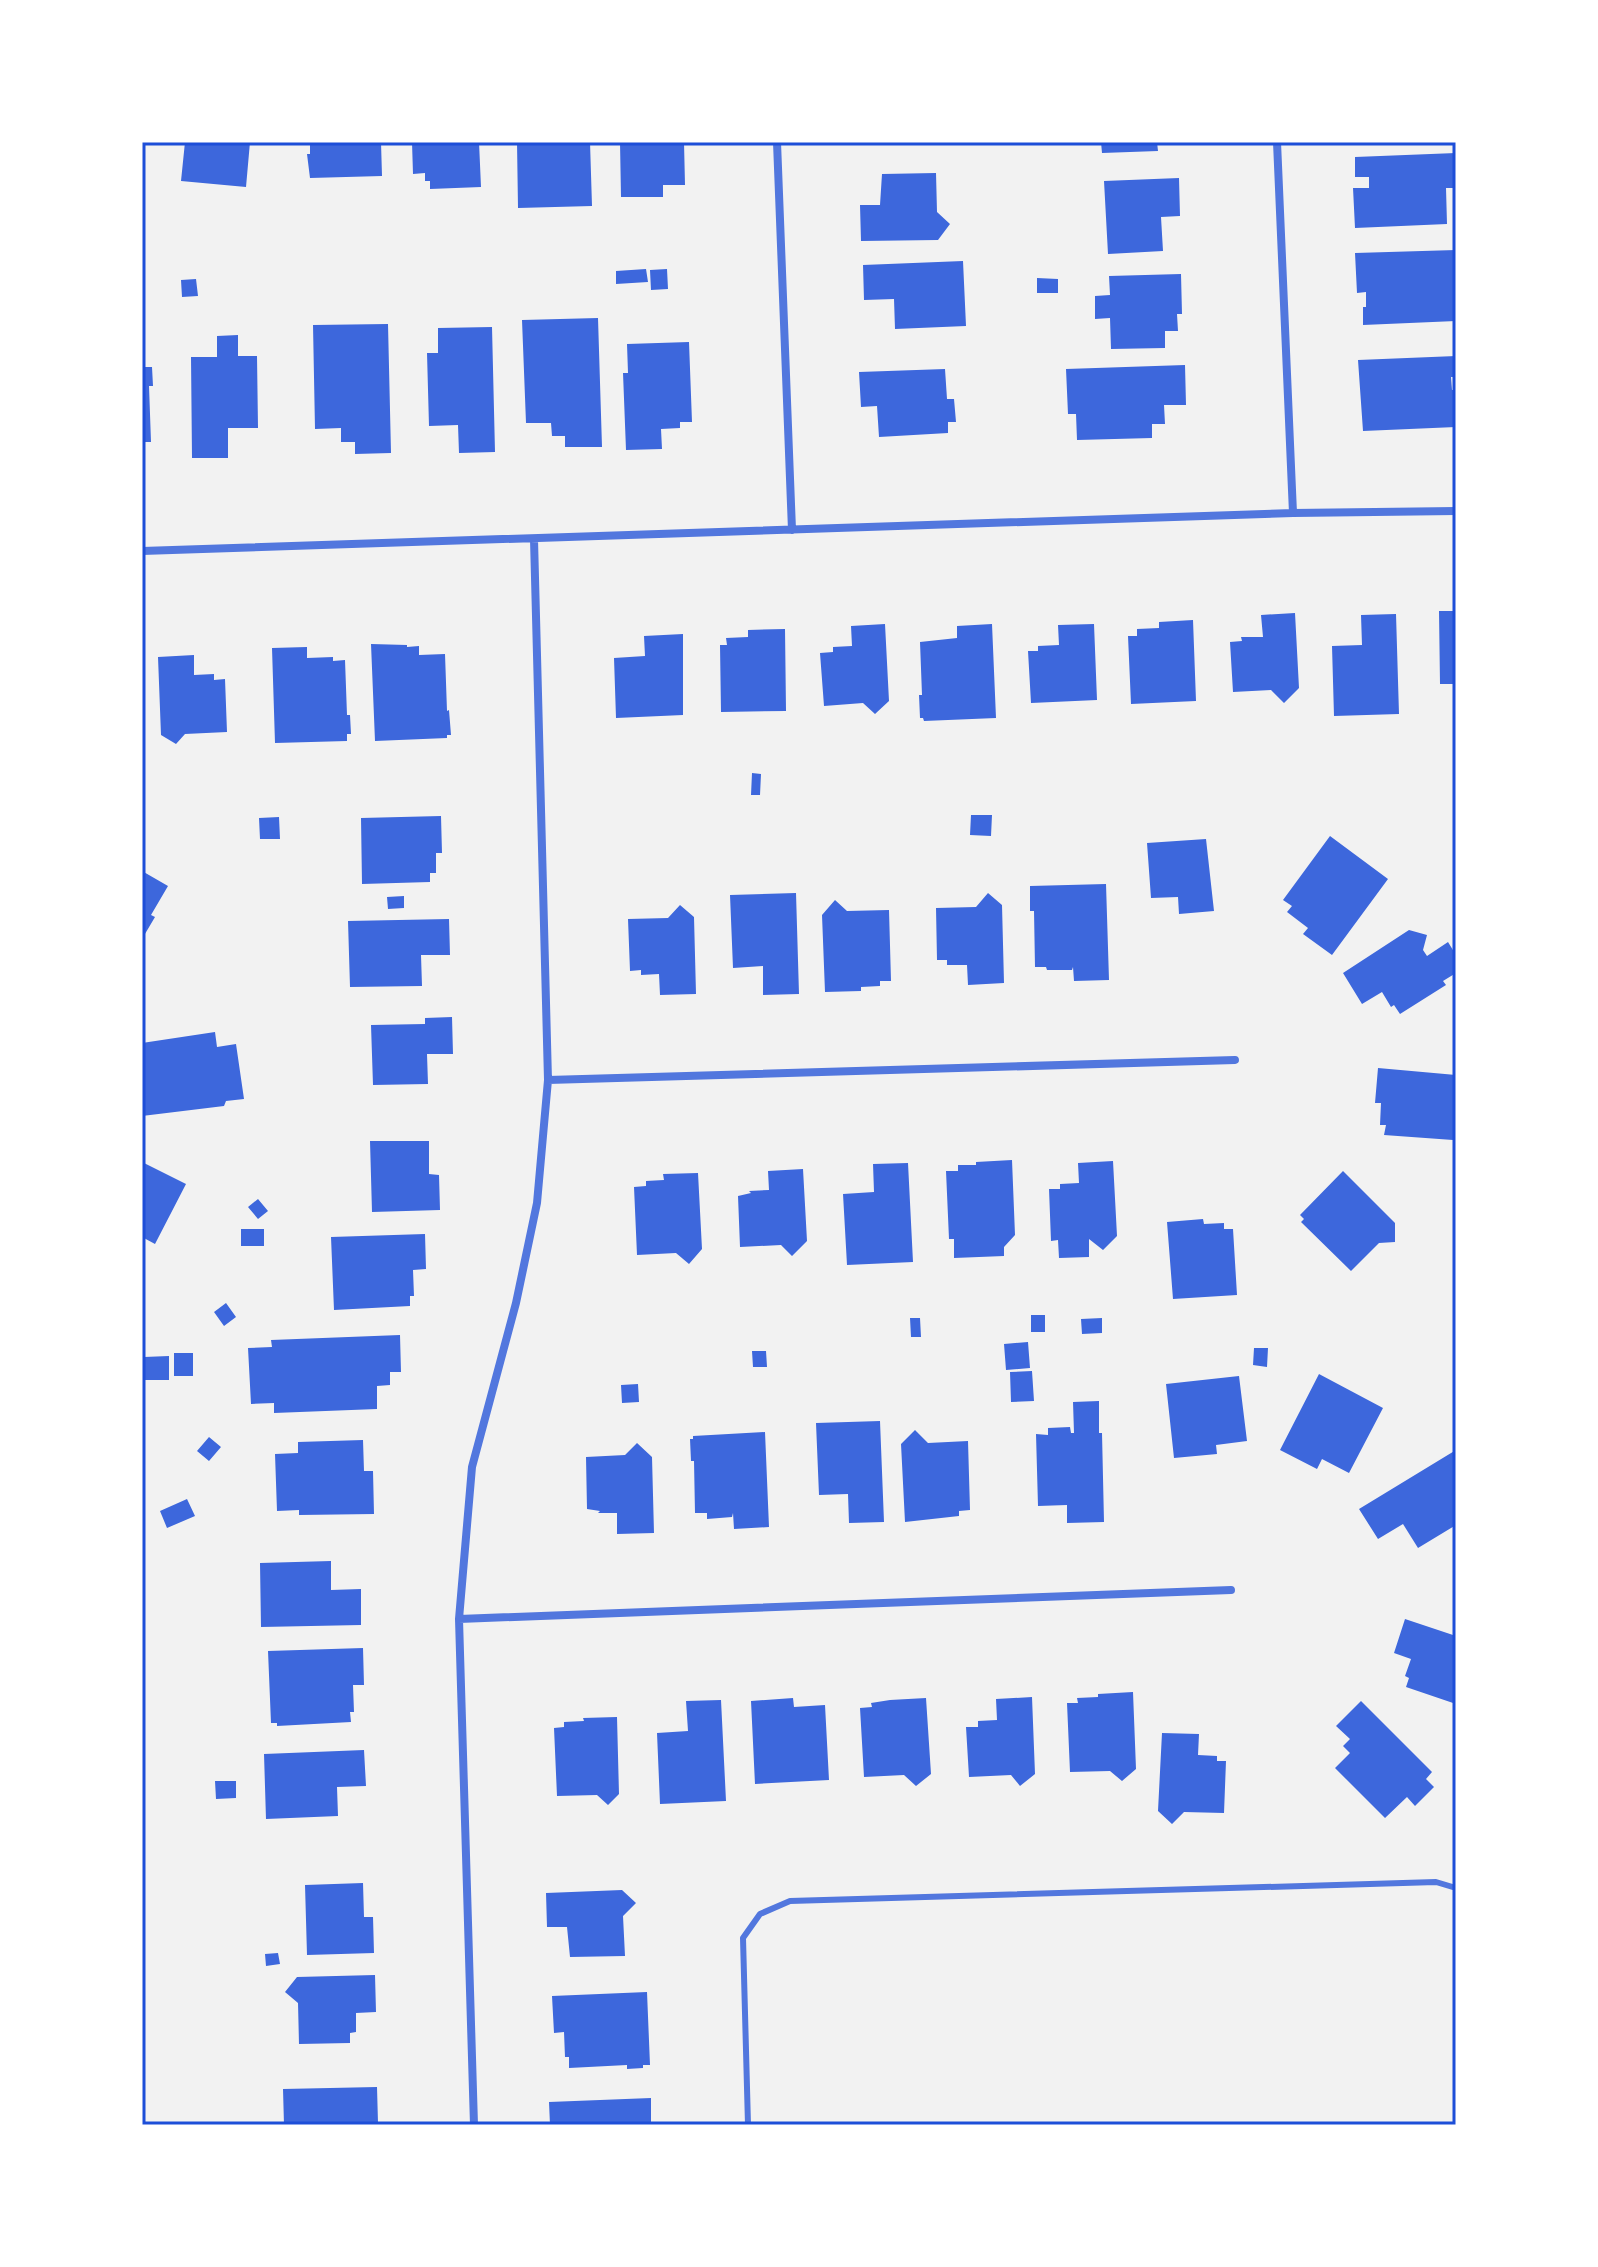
<svg xmlns="http://www.w3.org/2000/svg" width="1598" height="2267" font-family="'IBM Plex Sans',sans-serif">
<style>
.building{fill:#3d67dc}
.lines{fill:none;stroke-linecap:round;stroke-linejoin:round}
.service{stroke:#5277de;stroke-width:6}
.minor{stroke:#5277de;stroke-width:8}
.neatline{fill:none;stroke:#1d4ed8;stroke-width:3}
</style>
<rect width="100%" height="100%" fill="#f2f2f2"/>
<!-- building -->
<path class="building" d="M 185,142 L 250,142 L 246,187 L 181,181 Z
M 310,142 L 381,142 L 382,176 L 310,178 L 307,154 L 310,154 Z
M 412,142 L 479,142 L 481,187 L 430,189 L 430,181 L 425,181 L 425,173 L 413,174 Z
M 517,142 L 590,142 L 592,206 L 518,208 Z
M 620,142 L 684,142 L 685,185 L 663,185 L 663,197 L 621,197 Z
M 1101,142 L 1157,142 L 1158,151 L 1102,153 Z
M 1456,153 L 1456,188 L 1446,188 L 1447,224 L 1355,228 L 1353,188 L 1369,188 L 1369,177 L 1355,177 L 1355,157 Z
M 936,173 L 937,212 L 950,224 L 938,240 L 861,241 L 860,205 L 880,205 L 882,174 Z
M 1179,178 L 1180,216 L 1161,217 L 1163,251 L 1108,254 L 1104,181 Z
M 1456,250 L 1456,321 L 1363,325 L 1363,307 L 1366,307 L 1366,292 L 1357,293 L 1355,253 Z
M 963,261 L 966,326 L 895,329 L 894,299 L 864,300 L 863,265 Z
M 646,269 L 648,282 L 616,284 L 616,271 Z
M 667,269 L 668,289 L 651,290 L 650,270 Z
M 1181,274 L 1182,314 L 1177,314 L 1178,331 L 1165,331 L 1165,348 L 1111,349 L 1110,318 L 1095,319 L 1095,296 L 1110,295 L 1109,276 Z
M 1037,278 L 1058,279 L 1058,293 L 1037,293 Z
M 196,279 L 198,296 L 182,297 L 181,280 Z
M 598,318 L 602,447 L 565,447 L 565,436 L 552,436 L 551,423 L 526,423 L 522,320 Z
M 388,324 L 391,453 L 355,454 L 355,442 L 341,442 L 341,428 L 315,429 L 313,325 Z
M 492,327 L 495,452 L 459,453 L 458,425 L 429,426 L 427,353 L 438,353 L 438,328 Z
M 238,335 L 238,356 L 257,356 L 258,428 L 228,428 L 228,458 L 192,458 L 191,357 L 217,357 L 217,336 Z
M 689,342 L 692,422 L 680,422 L 680,428 L 661,429 L 662,449 L 626,450 L 623,373 L 628,373 L 627,344 Z
M 1456,356 L 1456,377 L 1451,377 L 1452,390 L 1456,390 L 1456,427 L 1363,431 L 1358,360 Z
M 1185,365 L 1186,405 L 1164,405 L 1165,424 L 1152,424 L 1152,438 L 1077,440 L 1076,414 L 1068,414 L 1066,369 Z
M 142,367 L 152,367 L 153,386 L 149,386 L 151,442 L 142,442 Z
M 945,369 L 947,399 L 954,399 L 956,422 L 948,422 L 948,433 L 879,437 L 877,406 L 861,407 L 859,372 Z
M 1439,611 L 1456,611 L 1456,684 L 1440,684 Z
M 1295,613 L 1299,688 L 1284,703 L 1271,690 L 1233,692 L 1230,642 L 1242,641 L 1241,637 L 1263,637 L 1261,615 Z
M 1396,614 L 1399,714 L 1334,716 L 1332,646 L 1362,645 L 1361,615 Z
M 1193,620 L 1196,701 L 1131,704 L 1128,636 L 1137,636 L 1137,629 L 1159,628 L 1159,622 Z
M 885,624 L 889,701 L 875,714 L 863,703 L 824,706 L 820,653 L 833,652 L 833,647 L 852,646 L 851,626 Z
M 992,624 L 996,718 L 924,721 L 923,718 L 920,718 L 919,695 L 922,695 L 920,642 L 957,638 L 957,626 Z
M 1094,624 L 1097,700 L 1031,703 L 1028,651 L 1038,651 L 1038,646 L 1059,645 L 1058,625 Z
M 785,629 L 786,711 L 721,712 L 720,645 L 727,645 L 726,638 L 748,637 L 748,630 Z
M 683,634 L 683,715 L 616,718 L 614,658 L 645,656 L 644,636 Z
M 371,644 L 407,645 L 407,647 L 419,646 L 419,655 L 445,654 L 447,711 L 449,710 L 451,735 L 447,735 L 447,738 L 375,741 Z
M 307,647 L 307,658 L 333,657 L 333,661 L 345,660 L 347,715 L 350,715 L 351,734 L 347,734 L 347,741 L 275,743 L 272,648 Z
M 194,655 L 194,675 L 214,674 L 214,680 L 225,679 L 227,732 L 185,734 L 176,744 L 161,735 L 158,657 Z
M 752,773 L 761,774 L 760,795 L 751,795 Z
M 971,815 L 992,815 L 991,836 L 970,835 Z
M 441,816 L 442,853 L 436,853 L 436,873 L 430,873 L 430,882 L 362,884 L 361,818 Z
M 279,817 L 280,839 L 260,839 L 259,818 Z
M 1330,836 L 1388,879 L 1332,955 L 1303,934 L 1308,928 L 1287,912 L 1292,906 L 1283,900 Z
M 1206,839 L 1214,911 L 1179,914 L 1178,897 L 1151,898 L 1147,843 Z
M 142,871 L 168,886 L 151,915 L 155,917 L 142,939 Z
M 1106,884 L 1109,980 L 1074,981 L 1073,967 L 1072,970 L 1047,970 L 1046,967 L 1035,967 L 1034,911 L 1030,911 L 1030,886 Z
M 796,893 L 799,994 L 763,995 L 763,966 L 733,968 L 730,895 Z
M 988,893 L 1002,905 L 1004,983 L 968,985 L 967,965 L 947,965 L 947,960 L 937,960 L 936,908 L 976,907 Z
M 404,896 L 404,908 L 388,909 L 387,897 Z
M 835,900 L 847,911 L 889,910 L 891,981 L 880,981 L 880,986 L 861,987 L 861,991 L 825,992 L 822,915 Z
M 680,905 L 694,917 L 696,994 L 660,995 L 659,974 L 641,975 L 641,970 L 630,971 L 628,919 L 668,918 Z
M 449,919 L 450,955 L 421,955 L 422,986 L 350,987 L 348,921 Z
M 1409,930 L 1427,935 L 1423,950 L 1427,956 L 1448,942 L 1456,955 L 1456,973 L 1443,981 L 1446,985 L 1400,1014 L 1394,1005 L 1391,1007 L 1382,992 L 1362,1004 L 1343,973 Z
M 452,1017 L 453,1054 L 427,1054 L 428,1084 L 373,1085 L 371,1025 L 425,1024 L 425,1018 Z
M 215,1032 L 217,1047 L 236,1044 L 244,1099 L 226,1101 L 224,1106 L 142,1116 L 142,1043 Z
M 1378,1068 L 1456,1075 L 1453,1140 L 1384,1135 L 1386,1125 L 1380,1125 L 1381,1103 L 1375,1103 Z
M 370,1141 L 429,1141 L 429,1174 L 439,1175 L 440,1210 L 372,1212 Z
M 1012,1160 L 1015,1235 L 1004,1247 L 1004,1256 L 954,1258 L 954,1239 L 949,1239 L 946,1171 L 958,1171 L 958,1165 L 976,1165 L 976,1162 Z
M 1113,1161 L 1117,1236 L 1103,1250 L 1089,1239 L 1089,1257 L 1059,1258 L 1058,1240 L 1051,1241 L 1049,1189 L 1060,1189 L 1060,1184 L 1079,1183 L 1078,1163 Z
M 142,1162 L 186,1184 L 155,1244 L 142,1237 Z
M 908,1163 L 913,1262 L 847,1265 L 843,1194 L 874,1192 L 873,1164 Z
M 803,1169 L 807,1241 L 792,1256 L 781,1245 L 740,1247 L 738,1196 L 751,1193 L 749,1191 L 769,1190 L 768,1171 Z
M 1343,1171 L 1395,1223 L 1395,1242 L 1379,1243 L 1351,1271 L 1301,1222 L 1304,1219 L 1300,1215 Z
M 698,1173 L 702,1249 L 689,1264 L 676,1253 L 637,1255 L 634,1187 L 646,1186 L 646,1181 L 664,1180 L 663,1174 Z
M 258,1199 L 268,1211 L 258,1219 L 248,1207 Z
M 1203,1219 L 1204,1224 L 1224,1223 L 1224,1229 L 1233,1229 L 1237,1295 L 1173,1299 L 1167,1222 Z
M 241,1229 L 264,1229 L 264,1246 L 241,1246 Z
M 425,1234 L 426,1269 L 413,1270 L 414,1296 L 410,1296 L 410,1306 L 334,1310 L 331,1237 Z
M 226,1303 L 236,1317 L 224,1326 L 214,1312 Z
M 1031,1315 L 1045,1315 L 1045,1332 L 1031,1332 Z
M 910,1318 L 920,1318 L 921,1337 L 911,1337 Z
M 1102,1318 L 1102,1333 L 1082,1334 L 1081,1319 Z
M 400,1335 L 401,1372 L 390,1372 L 390,1385 L 377,1386 L 377,1409 L 274,1413 L 274,1403 L 251,1404 L 248,1348 L 272,1347 L 271,1340 Z
M 1028,1342 L 1030,1368 L 1006,1370 L 1004,1344 Z
M 1254,1348 L 1268,1348 L 1267,1367 L 1253,1365 Z
M 752,1351 L 766,1351 L 767,1367 L 753,1367 Z
M 174,1353 L 193,1353 L 193,1376 L 174,1376 Z
M 169,1356 L 169,1380 L 145,1380 L 144,1357 Z
M 1032,1371 L 1034,1401 L 1011,1402 L 1010,1372 Z
M 1319,1374 L 1383,1408 L 1349,1473 L 1322,1459 L 1317,1469 L 1280,1450 Z
M 1239,1376 L 1247,1441 L 1216,1445 L 1217,1454 L 1174,1458 L 1166,1384 Z
M 638,1384 L 639,1402 L 622,1403 L 621,1385 Z
M 1099,1401 L 1099,1433 L 1102,1433 L 1104,1522 L 1067,1523 L 1067,1505 L 1038,1506 L 1036,1434 L 1048,1435 L 1048,1428 L 1070,1427 L 1071,1433 L 1074,1433 L 1073,1402 Z
M 880,1421 L 884,1522 L 849,1523 L 848,1494 L 819,1495 L 816,1423 Z
M 915,1430 L 928,1443 L 968,1441 L 970,1510 L 959,1511 L 959,1516 L 905,1522 L 901,1444 Z
M 765,1432 L 769,1527 L 734,1529 L 733,1513 L 732,1517 L 707,1519 L 707,1513 L 695,1513 L 694,1461 L 691,1461 L 690,1439 L 693,1439 L 693,1436 Z
M 209,1437 L 221,1447 L 209,1461 L 197,1451 Z
M 363,1440 L 364,1471 L 373,1471 L 374,1514 L 299,1515 L 299,1510 L 277,1511 L 275,1454 L 298,1453 L 298,1442 Z
M 637,1443 L 652,1457 L 654,1533 L 617,1534 L 617,1513 L 598,1513 L 600,1511 L 587,1509 L 586,1457 L 625,1455 Z
M 1456,1450 L 1456,1525 L 1418,1548 L 1403,1524 L 1378,1539 L 1359,1509 Z
M 187,1499 L 195,1516 L 167,1528 L 160,1511 Z
M 331,1561 L 331,1590 L 361,1589 L 361,1625 L 261,1627 L 260,1563 Z
M 1405,1619 L 1456,1636 L 1456,1704 L 1406,1687 L 1409,1678 L 1405,1676 L 1411,1659 L 1394,1653 Z
M 363,1648 L 364,1685 L 353,1685 L 354,1712 L 350,1712 L 351,1722 L 277,1726 L 277,1723 L 271,1723 L 268,1651 Z
M 1133,1692 L 1136,1769 L 1122,1781 L 1110,1771 L 1070,1772 L 1067,1703 L 1078,1703 L 1077,1698 L 1098,1697 L 1098,1694 Z
M 1032,1697 L 1035,1774 L 1020,1786 L 1011,1775 L 969,1777 L 966,1727 L 978,1727 L 978,1721 L 997,1720 L 996,1699 Z
M 793,1698 L 794,1707 L 825,1705 L 829,1780 L 755,1784 L 751,1701 Z
M 926,1698 L 931,1774 L 916,1786 L 904,1775 L 864,1777 L 860,1708 L 872,1707 L 871,1703 L 890,1700 Z
M 721,1700 L 726,1801 L 660,1804 L 657,1733 L 688,1731 L 686,1701 Z
M 1361,1701 L 1432,1772 L 1426,1779 L 1434,1787 L 1415,1806 L 1407,1797 L 1385,1818 L 1335,1768 L 1350,1753 L 1343,1746 L 1350,1739 L 1336,1726 Z
M 617,1717 L 619,1794 L 608,1805 L 597,1795 L 557,1796 L 554,1728 L 564,1727 L 564,1722 L 584,1721 L 583,1718 Z
M 1162,1733 L 1199,1734 L 1198,1755 L 1217,1756 L 1217,1761 L 1226,1761 L 1224,1813 L 1184,1812 L 1172,1824 L 1158,1811 Z
M 364,1750 L 366,1786 L 337,1787 L 338,1816 L 266,1819 L 264,1754 Z
M 215,1781 L 236,1781 L 236,1798 L 216,1799 Z
M 363,1883 L 364,1917 L 373,1917 L 374,1953 L 307,1955 L 305,1885 Z
M 622,1890 L 636,1903 L 623,1916 L 625,1956 L 570,1957 L 567,1927 L 547,1927 L 546,1893 Z
M 278,1953 L 280,1964 L 266,1966 L 265,1954 Z
M 375,1975 L 376,2012 L 356,2013 L 356,2032 L 350,2033 L 350,2043 L 299,2044 L 298,2003 L 285,1992 L 297,1977 Z
M 647,1992 L 650,2065 L 643,2065 L 643,2068 L 627,2069 L 627,2065 L 569,2068 L 569,2057 L 565,2057 L 564,2032 L 554,2033 L 552,1996 Z
M 377,2087 L 378,2123 L 367,2123 L 367,2125 L 284,2125 L 283,2089 Z
M 651,2098 L 651,2125 L 550,2125 L 549,2102 Z"/>
<g class="lines">
<!-- service -->
<path class="service" d="M 748,2125 L 743,1938 L 760,1914 L 790,1901 L 1436,1882 L 1456,1888"/>
<!-- minor -->
<path class="minor" d="M 777,142 L 792,530
M 1277,142 L 1293,513
M 142,551 L 1293,513 L 1456,511
M 548,1080 L 1235,1060
M 459,1619 L 1231,1590
M 474,2125 L 459,1619 L 472,1467 L 516,1303 L 537,1203 L 548,1080 L 534,539"/>
</g>
<!-- border -->
<rect width="1598" height="2267" fill="none" stroke="#ffffff" stroke-width="288"/>
<rect x="144" y="144" width="1310" height="1979" class="neatline"/>
</svg>
